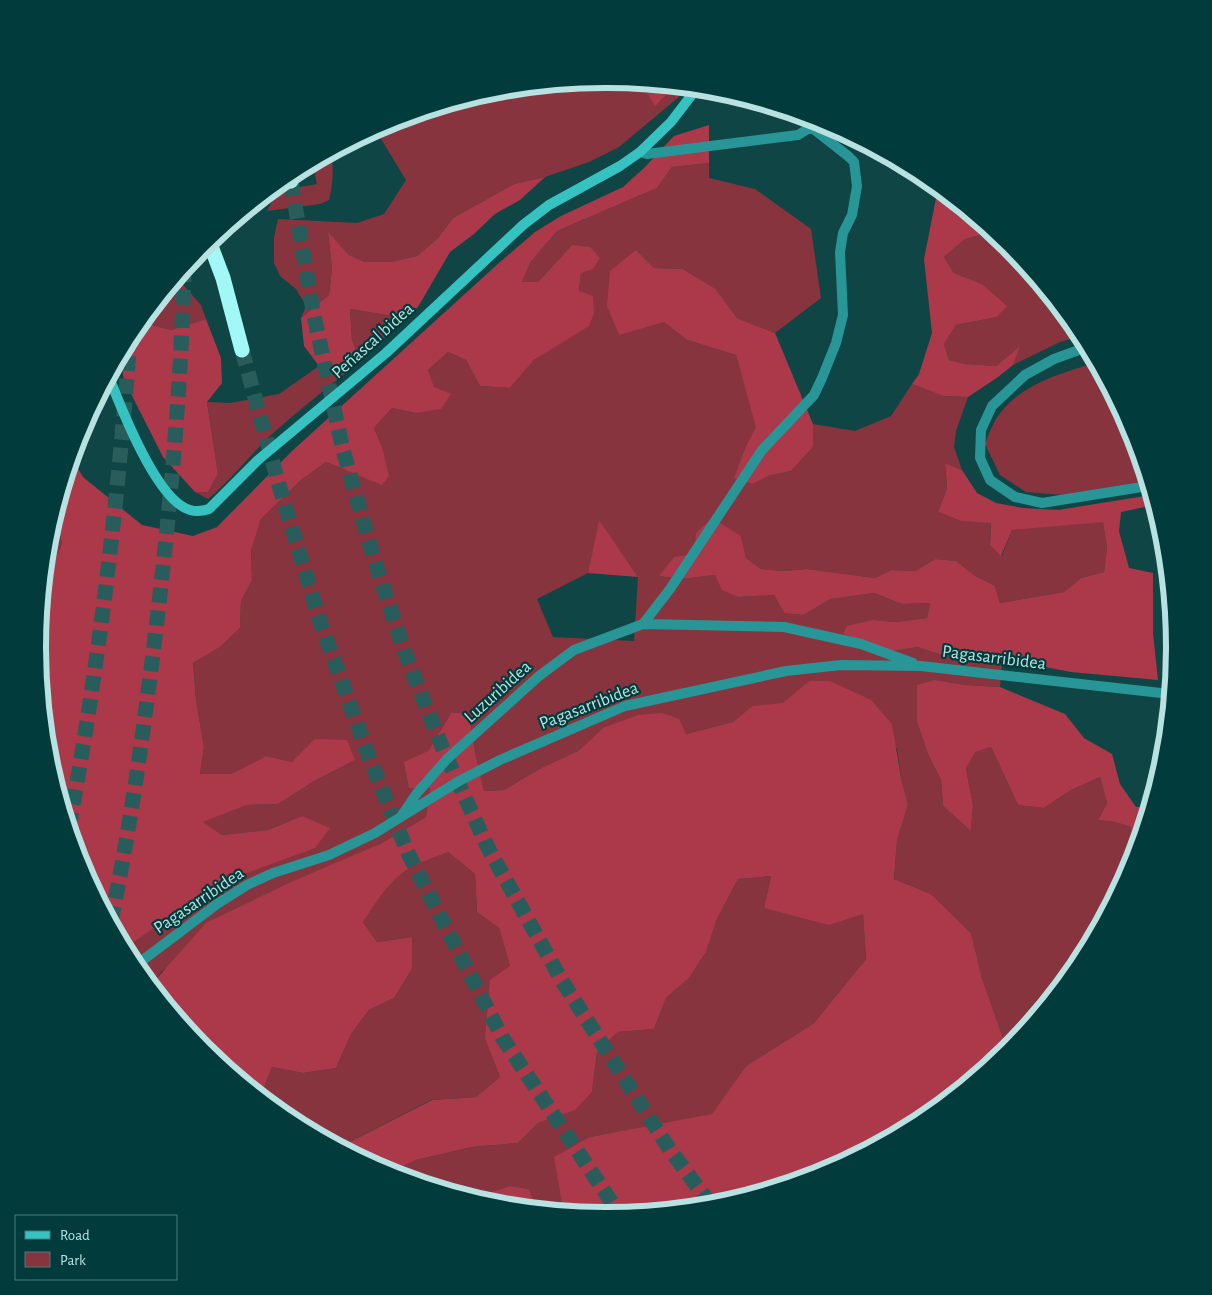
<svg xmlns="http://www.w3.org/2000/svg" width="1212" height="1295" font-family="'Alegreya Sans',sans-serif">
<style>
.green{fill:#88343e;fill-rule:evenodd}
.forest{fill:#ab3949}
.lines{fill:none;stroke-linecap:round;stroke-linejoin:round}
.highway-tunnel{stroke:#295d5c;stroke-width:15;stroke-dasharray:15 8;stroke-linecap:butt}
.street{stroke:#289596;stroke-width:10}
.secondary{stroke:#37c2c2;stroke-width:10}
.highway{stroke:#a1f8f7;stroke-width:15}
.labels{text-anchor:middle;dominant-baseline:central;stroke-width:4.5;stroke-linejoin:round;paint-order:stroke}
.street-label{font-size:18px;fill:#b7e2e1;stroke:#013b3b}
.rim{fill:none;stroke:#b7e2e1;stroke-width:6}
</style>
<rect width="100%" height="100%" fill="#104545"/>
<!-- green -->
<path class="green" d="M 606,79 L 653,84 L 646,91 L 674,87 L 675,86 L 687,87 L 680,96 L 619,147 L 589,162 L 545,177 L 514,184 L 453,218 L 438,238 L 417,256 L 391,262 L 365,262 L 349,255 L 328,233 L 332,269 L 329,295 L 301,318 L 306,306 L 296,289 L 280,276 L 274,263 L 274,237 L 278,219 L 357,223 L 384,214 L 406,180 L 375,129 L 389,122 L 495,90 Z
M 331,153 C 334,169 333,184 329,200 L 320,204 L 267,211 L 274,198 L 276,187 L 282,182 L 284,190 L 317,184 L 312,163 Z
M 709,163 L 709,178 L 755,189 L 811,229 L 821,298 L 775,333 L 737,318 L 716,289 L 683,269 L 654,268 L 636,250 L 664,322 L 687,340 L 736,355 L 757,427 L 747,444 L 753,484 L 768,476 L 791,471 L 813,447 L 813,424 L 855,431 L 891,416 L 912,384 L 943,396 L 968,397 L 956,431 L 954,447 L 962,470 L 945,463 L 947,488 L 938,512 L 961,521 L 991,522 L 990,545 L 1002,556 L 1012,530 L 1103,521 L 1107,549 L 1104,572 L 1081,578 L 1064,592 L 1000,603 L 995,586 L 974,575 L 956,561 L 935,559 L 915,571 L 891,570 L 875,578 L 807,569 L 783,571 L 761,569 L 746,558 L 741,536 L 695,554 L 659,576 L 682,579 L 715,575 L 738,597 L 774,595 L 784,613 L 803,615 L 831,599 L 874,593 L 902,604 L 930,603 L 927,618 L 896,622 L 873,620 L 893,651 L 918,647 L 942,655 L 1003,659 L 1000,687 L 965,685 L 935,680 L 917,722 L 928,754 L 941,780 L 943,806 L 971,831 L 973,805 L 966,769 L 974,752 L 991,747 L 1018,805 L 1044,808 L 1071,790 L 1100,777 L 1107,803 L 1098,820 L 1115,822 L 1131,827 L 1132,851 L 1119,888 L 1079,964 L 1010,1048 L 1003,1038 L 982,978 L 971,933 L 931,894 L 894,879 L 897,840 L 908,805 L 901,778 L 897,749 L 809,681 L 783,704 L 752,706 L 733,722 L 686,734 L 603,728 L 578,751 L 541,768 L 504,790 L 484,791 L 475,752 L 469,714 L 451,713 L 428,751 L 430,788 L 426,817 L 162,971 L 151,985 L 133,963 L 125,948 L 209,891 L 244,874 L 302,816 L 268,830 L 222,835 L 202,822 L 247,805 L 278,804 L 316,780 L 355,760 L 292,762 L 266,756 L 231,774 L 200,774 L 204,747 L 196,700 L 193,663 L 220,647 L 240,628 L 241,601 L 252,580 L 251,551 L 261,519 L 301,480 L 326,462 L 345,470 L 382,447 L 374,428 L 392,408 L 416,413 L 434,388 L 428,370 L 448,352 L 466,360 L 480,386 L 510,388 L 534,360 L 558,344 L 579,292 L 581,272 L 572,245 L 538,282 L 522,282 L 530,263 L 557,231 L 657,188 L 672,167 ZM 599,521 L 638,577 L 634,641 L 553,637 L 537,599 L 588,573 Z
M 992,232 L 1008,246 L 1081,336 L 1060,342 L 1013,365 L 1019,347 L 996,366 L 965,364 L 949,360 L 944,344 L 956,325 L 997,317 L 1006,306 L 982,284 L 954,273 L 944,257 L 965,239 Z
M 177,278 L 201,305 L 206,319 L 171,330 L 148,324 L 133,331 Z
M 418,307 L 360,360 L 352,340 L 350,309 L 399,317 Z
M 1095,363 L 1131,430 L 1147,481 L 1063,495 L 1026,492 L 1000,475 L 985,444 C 988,436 991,427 996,419 C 1018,385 1058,374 1095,363 Z
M 319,366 L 344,374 C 320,394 294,414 270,436 C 249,456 231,480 208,499 L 195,492 L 208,492 L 218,474 L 207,402 L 230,403 L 279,394 Z
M 56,512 L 62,544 L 44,583 L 48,536 Z
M 448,852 L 475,874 L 477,912 L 499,928 L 510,966 L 485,1039 L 500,1077 L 476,1097 L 431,1100 L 340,1147 L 290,1120 L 263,1098 L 263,1090 L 272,1067 L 303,1073 L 336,1068 L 351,1034 L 369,1010 L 394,998 L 412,969 L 412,937 L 377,942 L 363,922 C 375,905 387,883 404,871 C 417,862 433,858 448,852 Z
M 771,876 L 764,908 C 794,915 833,923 863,913 L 866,959 L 814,1023 L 746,1066 L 712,1115 L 590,1137 L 562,1204 L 547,1210 L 537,1209 L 529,1189 L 510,1186 L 473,1198 L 388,1173 L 416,1160 L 472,1147 L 518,1143 L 538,1123 L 575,1109 L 592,1092 L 597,1052 L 618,1032 L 654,1029 L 666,998 L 689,978 L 706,952 L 717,919 L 738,879 Z"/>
<!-- forest -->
<path class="forest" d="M 653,84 L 675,86 L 655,106 L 646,91 Z
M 709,125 L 709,163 L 672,167 L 657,188 L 557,231 L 530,263 L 522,282 L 538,282 L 572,245 L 590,247 L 600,258 L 593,269 L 581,273 L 579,291 L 593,296 L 594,313 L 589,326 L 534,360 L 510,388 L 480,386 L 466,360 L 448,352 L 428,370 L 434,387 L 451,394 L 441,409 L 416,413 L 392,408 L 374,428 L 382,447 L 389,476 L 382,485 L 326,462 L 301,480 L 261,519 L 251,551 L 252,580 L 241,601 L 240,628 L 220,647 L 193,663 L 196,700 L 204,747 L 200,774 L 231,774 L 266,756 L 292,762 L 315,739 L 347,740 L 355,760 L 316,780 L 278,804 L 247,805 L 203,822 L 222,835 L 268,830 L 302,816 L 330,828 L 315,848 L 244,874 L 209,891 L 125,948 L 81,865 L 48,758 L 38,647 L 44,583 L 62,544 L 56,512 L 72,459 L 83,477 L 142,525 L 193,536 L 217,527 L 291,452 L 500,262 L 535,232 L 561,216 L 623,187 L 645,167 L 674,136 Z
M 545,177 L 520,200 L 495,214 L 474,234 L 450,252 L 418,307 L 399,317 L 350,309 L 352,340 L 360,360 L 344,374 L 319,366 L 304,346 L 301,318 L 329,295 L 332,269 L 328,232 L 349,255 L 365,262 L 391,262 L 417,256 L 438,238 L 453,218 L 514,184 Z
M 938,188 L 992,232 L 965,239 L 944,257 L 954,273 L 982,284 L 1007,306 L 997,317 L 956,325 L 944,344 L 949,360 L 965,364 L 996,366 L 1020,346 L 1013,365 L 998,377 L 968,397 L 943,396 L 912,384 L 919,374 L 932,333 L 924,259 Z
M 636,250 L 654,268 L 683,269 L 716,289 L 737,318 L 775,333 L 813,424 L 813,447 L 791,471 L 768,476 L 753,484 L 734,478 L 747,444 L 756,427 L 736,355 L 687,340 L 664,322 L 619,335 L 607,306 L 610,271 Z
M 206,319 L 221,358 L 222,383 L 207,402 L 218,474 L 208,492 L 195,492 L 163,457 L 124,380 L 120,357 L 133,331 L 148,324 L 171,330 Z
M 945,463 L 962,470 L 977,493 L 996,503 L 1023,508 L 1058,510 L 1151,495 L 1154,505 L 1121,512 L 1119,531 L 1129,568 L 1153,573 L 1153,633 L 1158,680 L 1071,672 L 1003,659 L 942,655 L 918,647 L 893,651 L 843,634 L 847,626 L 873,620 L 896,622 L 927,618 L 930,603 L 902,604 L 874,593 L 831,599 L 803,615 L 784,613 L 774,595 L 738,597 L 722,590 L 715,575 L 682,579 L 659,576 L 674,557 L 695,554 L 696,533 L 712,518 L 741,536 L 746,558 L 761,569 L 783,571 L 807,569 L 875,578 L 891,570 L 915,571 L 935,559 L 956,561 L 974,575 L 995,586 L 1000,603 L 1064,592 L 1081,578 L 1104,572 L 1107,548 L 1103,522 L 1012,530 L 1001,556 L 990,545 L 991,523 L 961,521 L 938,512 L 947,488 Z
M 599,520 L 638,577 L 588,573 Z
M 935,680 L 965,685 L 1000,687 L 1065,714 L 1084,738 L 1112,754 L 1120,784 L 1136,807 L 1149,806 L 1131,865 L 1119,888 L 1132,851 L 1131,827 L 1115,822 L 1098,820 L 1107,803 L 1100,777 L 1071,790 L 1044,808 L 1018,805 L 991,747 L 975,752 L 966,769 L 973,805 L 971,831 L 943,806 L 941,780 L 928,754 L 917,722 L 917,685 Z
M 809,681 L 830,681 L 871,700 L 892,724 L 901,778 L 908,805 L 897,840 L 894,879 L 931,894 L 971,933 L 982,978 L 1003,1038 L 1010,1048 L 922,1120 L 823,1173 L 717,1205 L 606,1216 L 547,1210 L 562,1203 L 554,1157 L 590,1137 L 712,1114 L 746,1066 L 814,1023 L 866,959 L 863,914 L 829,925 L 764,908 L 771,876 L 738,879 L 717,919 L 706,952 L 689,978 L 666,998 L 654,1029 L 618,1032 L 597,1052 L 592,1092 L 575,1110 L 538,1123 L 518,1143 L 472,1147 L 416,1160 L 388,1173 L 340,1147 L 432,1100 L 476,1097 L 500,1077 L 485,1039 L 490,980 L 510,966 L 499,928 L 477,912 L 475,874 L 448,852 C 434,858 417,862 405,871 C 387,883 375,905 363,922 L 377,942 L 412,937 L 412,969 L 394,998 L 369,1010 L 351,1034 L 336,1068 L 303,1073 L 272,1067 L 263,1090 L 263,1098 L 204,1049 L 151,985 L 206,923 L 291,882 L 380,844 L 426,817 L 430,788 L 409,788 L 404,762 L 428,751 L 451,713 L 469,713 L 475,752 L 484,791 L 504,790 L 541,768 L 578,751 L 603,728 L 638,715 L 662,713 L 679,719 L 686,734 L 733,722 L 752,706 L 783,703 Z
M 510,1186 L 529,1189 L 537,1209 L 495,1205 L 473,1198 Z"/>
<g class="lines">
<!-- highway-tunnel -->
<path class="highway-tunnel" d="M 291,181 L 313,311 L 343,450 L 373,555 L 405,653 L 443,749 L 487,846 L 562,981 L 670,1150 L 712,1206
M 242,350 L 279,485 L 321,624 L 369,757 L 408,853 L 502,1037 L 620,1215
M 69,827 C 99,665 118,502 130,338
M 111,921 C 131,825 144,727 156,629 C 170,510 181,390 184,270"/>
<!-- street -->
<path class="street" d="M 640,152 L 647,154 L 798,135 L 811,127 L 817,120
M 1087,347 L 1054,359 L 1025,375 L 992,406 L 981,430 L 980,458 L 990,480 L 1015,497 L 1042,503 L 1148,486
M 643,624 L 670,589 L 762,450 L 814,395 L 822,378 L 836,343 L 843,315 L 840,252 L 843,233 L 852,215 L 857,186 L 854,162 L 848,156 L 811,127
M 402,815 L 417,793 L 447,759 L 539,676 L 574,650 L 643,624 L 784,627 L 861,644 L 913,663
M 135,966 L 217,904 L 247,885 L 273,873 L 329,855 L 375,833 L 459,781 L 500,760 L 625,706 L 786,671 L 841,665 L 921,666 L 1170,694"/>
<!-- secondary -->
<path class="secondary" d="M 109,377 C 121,408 157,501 190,510 C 197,512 203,511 209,509 L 258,460 L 386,353 L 523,225 L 549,205 L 620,166 L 640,152 L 671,122 L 697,88"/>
<!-- highway -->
<path class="highway" d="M 290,175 L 291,181
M 209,241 L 223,278 L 242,350"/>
</g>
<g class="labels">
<!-- street labels -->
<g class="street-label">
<text transform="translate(373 341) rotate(-42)">Peñascal bidea</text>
<text transform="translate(994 658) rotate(7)">Pagasarribidea</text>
<text transform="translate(498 692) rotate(-42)">Luzuribidea</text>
<text transform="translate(589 706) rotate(-21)">Pagasarribidea</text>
<text transform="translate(199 901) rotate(-34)">Pagasarribidea</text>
</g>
</g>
<!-- crop -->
<path d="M0 0H1212V1295H0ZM605 88H607A559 559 0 0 1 1166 647V648A559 559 0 0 1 607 1207H605A559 559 0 0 1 46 648V647A559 559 0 0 1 605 88Z" fill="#013b3b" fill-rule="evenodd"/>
<path class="rim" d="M605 88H607A559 559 0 0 1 1166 647V648A559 559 0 0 1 607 1207H605A559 559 0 0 1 46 648V647A559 559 0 0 1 605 88Z"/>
<!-- legend -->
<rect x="15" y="1215" width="162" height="65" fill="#013b3b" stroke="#4a7e7d"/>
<rect x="25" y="1231" width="25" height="8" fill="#37c2c2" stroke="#4a7e7d"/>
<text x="60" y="1240" font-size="15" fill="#b7e2e1">Road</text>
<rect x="25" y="1252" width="25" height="15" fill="#88343e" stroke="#4a7e7d"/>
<text x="60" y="1265" font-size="15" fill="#b7e2e1">Park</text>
</svg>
